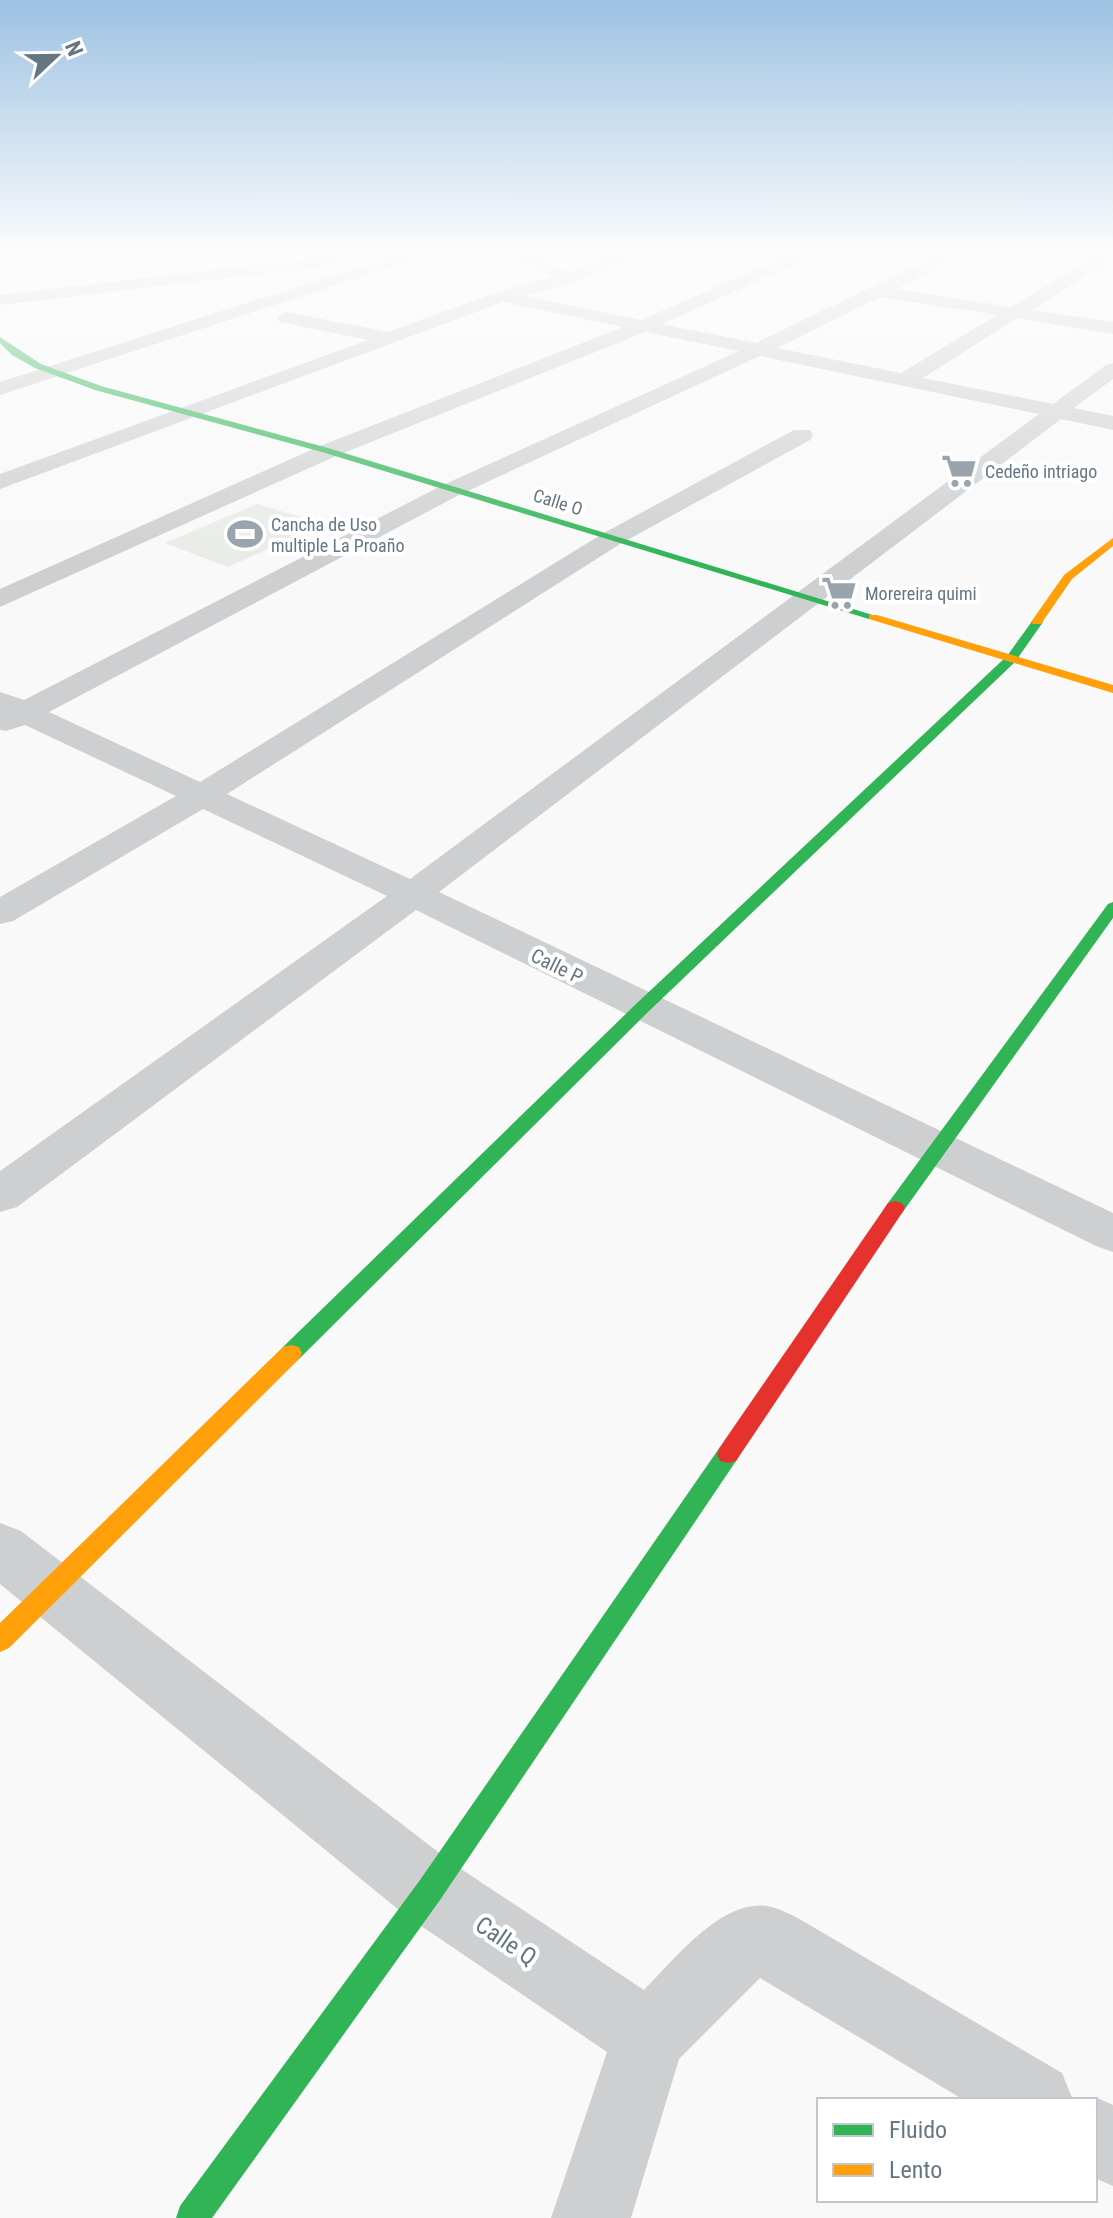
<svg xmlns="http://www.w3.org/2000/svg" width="1113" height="2218" font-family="'Roboto Condensed',sans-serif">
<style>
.green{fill:#e8ebe6}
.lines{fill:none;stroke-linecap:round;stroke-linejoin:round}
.street{fill:#cecfd0;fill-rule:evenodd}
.fast{fill:#30b455;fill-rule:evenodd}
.slow{fill:#ff9f0a;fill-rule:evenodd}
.jam{fill:#e5322d;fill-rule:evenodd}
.labels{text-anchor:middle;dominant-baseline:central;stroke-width:8;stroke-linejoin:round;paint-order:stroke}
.far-poi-label{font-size:18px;fill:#657683;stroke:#fff;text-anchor:start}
.far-street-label{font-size:18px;fill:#657683;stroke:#fff}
.street-label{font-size:20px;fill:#657683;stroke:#fff}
.near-street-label{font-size:24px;fill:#657683;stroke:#fff}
</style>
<rect width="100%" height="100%" fill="#f9f9f9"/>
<!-- green -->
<path class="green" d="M 257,504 L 325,524 L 228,567 L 165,543 Z"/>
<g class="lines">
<!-- street -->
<path class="street" d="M 0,251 L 41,251 L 33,256 L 0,259 Z
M 409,251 L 432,251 L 430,254 L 0,395 L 0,382 Z
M 501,251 L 522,251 L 568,272 L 622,251 L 643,251 L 641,254 L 574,282 L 524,296 L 641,320 L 798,251 L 819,251 L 817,254 L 662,324 L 756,343 L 946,251 L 966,251 L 896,289 L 1011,307 L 1104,251 L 1113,251 L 1113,259 L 1032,310 L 1113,322 L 1113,334 L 1017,318 L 923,378 L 1053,404 L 1106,365 L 1113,363 L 1113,379 L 1074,408 L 1113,416 L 1113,430 L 1061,419 L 439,892 L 1113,1213 L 1113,1252 L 1096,1246 L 416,910 L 17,1207 L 0,1212 L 0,1171 L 387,896 L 203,809 L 13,921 L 0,924 L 0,897 L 176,796 L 25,725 L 6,731 L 0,730 L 0,692 L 24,700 L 443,485 L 739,351 L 645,332 L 336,456 L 0,607 L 0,589 L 320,446 L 623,327 L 503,302 L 0,489 L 0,474 L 368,340 L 280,322 L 277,318 L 280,314 L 286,312 L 388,332 L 495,293 L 552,277 ZM 880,297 L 997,315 L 901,373 L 777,348 ZM 760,356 L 1039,414 L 410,879 L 227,794 L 620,544 L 810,440 L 813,435 L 810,430 L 794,430 L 602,534 L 200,782 L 49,712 L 459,495 Z
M 330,256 L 338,261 L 336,265 L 0,305 L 0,295 Z
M 0,1523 L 21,1531 L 455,1865 L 644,1990 C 674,1960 724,1895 772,1907 C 780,1909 789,1914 796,1917 L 1062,2073 L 1073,2100 L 964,2100 L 760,1978 L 679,2059 L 631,2218 L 551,2218 L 607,2052 L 405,1915 L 0,1584 Z
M 1095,2097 L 1113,2105 L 1113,2186 L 1095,2178 L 1095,2100 L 1089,2100 Z"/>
<!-- fast -->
<path class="fast" d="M 0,337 L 41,364 L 101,386 L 328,448 L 879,617 L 869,619 L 322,452 L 95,390 L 35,368 L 12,355 L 0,343 Z
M 1033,620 L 1043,622 L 1015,662 L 648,1012 L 299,1359 L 291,1361 L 283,1359 L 280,1353 L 283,1347 L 636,1004 L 1007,656 Z
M 1113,902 L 1113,918 L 902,1213 L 888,1213 L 885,1208 L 888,1203 L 1108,904 Z
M 728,1445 L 736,1447 L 739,1454 L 736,1461 L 440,1900 L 212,2218 L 176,2218 L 180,2206 L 420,1880 L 720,1447 Z"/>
<!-- slow -->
<path class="slow" d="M 1113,538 L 1113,546 L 1072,579 L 1041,624 L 1033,624 L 1031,622 L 1064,575 Z
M 869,615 L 877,615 L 1113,685 L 1113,693 L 869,619 Z
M 291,1345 L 299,1347 L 302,1353 L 299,1359 L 9,1648 L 0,1652 L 0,1623 L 283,1347 Z"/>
<!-- jam -->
<path class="jam" d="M 895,1201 L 902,1203 L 905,1208 L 902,1213 L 736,1461 L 728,1463 L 720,1461 L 717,1454 L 720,1447 L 888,1203 Z"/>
</g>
<!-- sky -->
<linearGradient id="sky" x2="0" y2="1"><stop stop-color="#9dc2e2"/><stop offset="0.45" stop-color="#fcfcfc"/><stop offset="1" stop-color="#fcfcfc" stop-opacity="0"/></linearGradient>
<rect width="1113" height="561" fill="url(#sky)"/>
<!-- icons -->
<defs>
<g id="supermarket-bare" transform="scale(2.76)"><path d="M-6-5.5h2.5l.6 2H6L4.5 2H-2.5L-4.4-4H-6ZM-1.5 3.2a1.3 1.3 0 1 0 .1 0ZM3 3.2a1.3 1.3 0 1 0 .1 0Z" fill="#99a4ac" stroke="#fff" stroke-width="2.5" paint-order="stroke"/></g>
<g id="stadium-bare" transform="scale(2.76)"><path d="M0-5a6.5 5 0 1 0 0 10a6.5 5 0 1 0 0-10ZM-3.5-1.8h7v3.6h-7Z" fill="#99a4ac" stroke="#fff" stroke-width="2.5" paint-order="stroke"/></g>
</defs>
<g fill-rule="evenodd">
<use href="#supermarket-bare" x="959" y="471"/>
<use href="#stadium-bare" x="245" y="534"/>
<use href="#supermarket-bare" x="839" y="593"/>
</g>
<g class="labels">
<!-- far-poi labels -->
<g class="far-poi-label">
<text x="985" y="471">Cedeño intriago</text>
<text x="271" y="524">Cancha de Uso<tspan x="271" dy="21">multiple La Proaño</tspan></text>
<text x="865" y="593">Morereira quimi</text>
</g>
<!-- far-street labels -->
<g class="far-street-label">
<text transform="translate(558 502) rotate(17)">Calle O</text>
</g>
<!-- street labels -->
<g class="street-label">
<text transform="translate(557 966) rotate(26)">Calle P</text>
</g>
<!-- near-street labels -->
<g class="near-street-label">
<text transform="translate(506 1941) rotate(34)">Calle Q</text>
</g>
</g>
<!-- legend -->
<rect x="817" y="2098" width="280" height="104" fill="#ffffff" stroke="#c1c8cd" stroke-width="2"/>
<rect x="833" y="2124" width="40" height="12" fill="#30b455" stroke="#c1c8cd" stroke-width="2"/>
<text x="889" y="2138" font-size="24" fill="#657683">Fluido</text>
<rect x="833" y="2164" width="40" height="12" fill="#ff9f0a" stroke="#c1c8cd" stroke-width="2"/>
<text x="889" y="2178" font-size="24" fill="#657683">Lento</text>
<!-- north arrow -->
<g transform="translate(56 56) rotate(68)" stroke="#ffffff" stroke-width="6" paint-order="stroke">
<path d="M0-6L14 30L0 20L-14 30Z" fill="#657683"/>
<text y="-12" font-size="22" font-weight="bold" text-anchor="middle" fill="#657683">N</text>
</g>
</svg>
